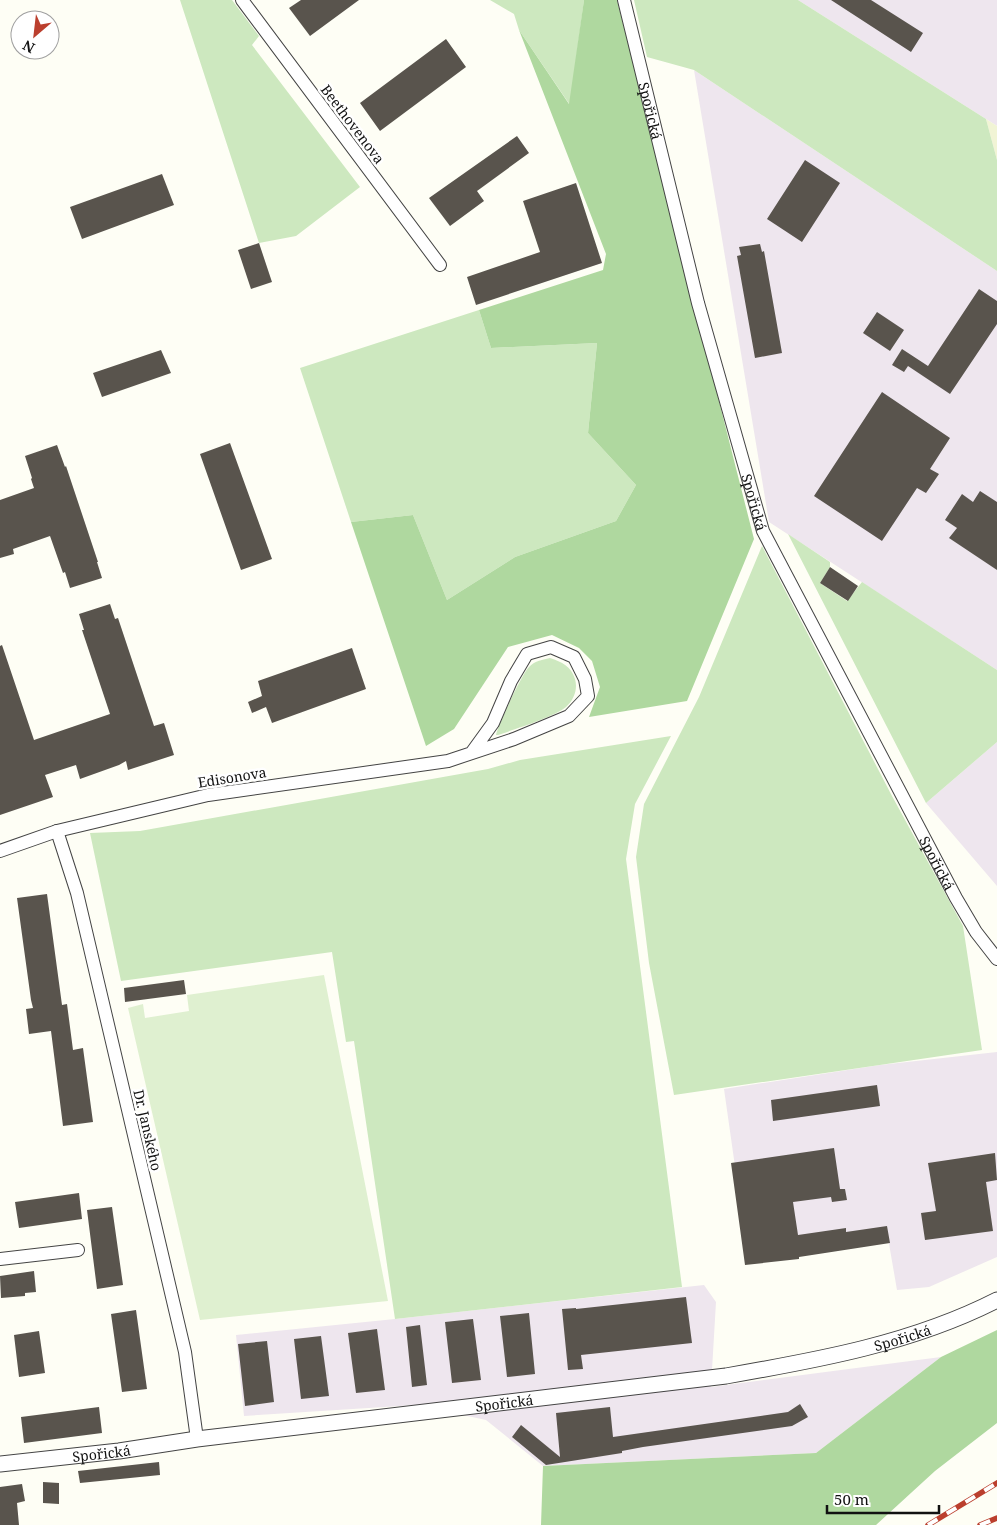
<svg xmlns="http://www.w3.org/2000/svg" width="997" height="1525" font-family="'Noto Serif',serif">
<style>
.industrial{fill:#eee6ee}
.farmland{fill:#f1f4d5}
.green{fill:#cde8bf}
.forest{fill:#afd89f}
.pitch{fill:#dff0d0}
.building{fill:#59544d}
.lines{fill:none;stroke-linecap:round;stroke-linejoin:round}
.minor-casing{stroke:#444;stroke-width:14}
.tertiary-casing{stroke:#444;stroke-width:17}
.minor{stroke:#fff;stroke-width:12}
.tertiary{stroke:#fff;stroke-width:15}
.rail-casing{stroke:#bb3f2e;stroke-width:5.5}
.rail{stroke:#fff;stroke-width:4;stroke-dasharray:11;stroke-linecap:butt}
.labels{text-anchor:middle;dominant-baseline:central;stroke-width:5;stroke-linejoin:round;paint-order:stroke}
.street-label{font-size:14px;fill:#111;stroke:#fff}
</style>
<rect width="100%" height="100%" fill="#fefef5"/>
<!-- industrial -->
<path class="industrial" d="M 798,0 L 997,0 L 997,126 L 986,119 Z
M 694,70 L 997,271 L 997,670 L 769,522 Z
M 997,742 L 997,886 L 926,803 Z
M 997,1052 L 997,1257 L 929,1287 L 897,1290 L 888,1238 L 748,1258 L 724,1089 L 880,1065 Z
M 704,1285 L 716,1302 L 711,1387 L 941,1357 L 816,1453 L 543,1466 L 486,1420 L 416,1405 L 244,1416 L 236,1335 L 395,1319 Z"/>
<!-- farmland -->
<path class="farmland" d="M 986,119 L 997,126 L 997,160 Z"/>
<!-- green -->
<path class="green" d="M 180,0 L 232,0 L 259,36 L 252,45 L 360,187 L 296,236 L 259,243 Z
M 490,0 L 584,0 L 570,105 L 519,30 L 514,14 Z
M 634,0 L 798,0 L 986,119 L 997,160 L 997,271 L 694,70 L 647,57 Z
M 479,310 L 491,348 L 597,343 L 588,433 L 636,485 L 616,521 L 515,557 L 447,600 L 413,515 L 351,522 L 300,368 Z
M 788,534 L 830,562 L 830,567 L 820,583 L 847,601 L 862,582 L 997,670 L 997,742 L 926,803 Z
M 762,546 L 892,796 L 963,926 L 982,1050 L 674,1095 L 649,963 L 636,857 L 644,804 L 699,697 Z
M 550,658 C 562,662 571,666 575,679 C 578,689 574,700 566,707 C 554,717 515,729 498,735 L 496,735 C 498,725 522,674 529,667 C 535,661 541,660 550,658 Z
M 671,736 L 635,804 L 626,859 L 682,1287 L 395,1319 L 354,1041 L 346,1042 L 332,952 L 121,981 L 90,833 L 140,831 L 488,769 L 520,760 Z"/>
<!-- forest -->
<path class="forest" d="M 584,0 L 617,0 L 754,539 L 687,701 L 589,717 L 600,687 L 592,661 L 579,648 L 552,635 L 508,647 L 454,729 L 426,746 L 351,522 L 413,515 L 447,600 L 515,557 L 616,521 L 636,485 L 588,433 L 597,343 L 491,348 L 479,310 L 603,270 L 606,254 L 519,30 L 569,104 Z
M 997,1330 L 997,1423 L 935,1471 L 876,1525 L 541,1525 L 543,1466 L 816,1453 L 941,1357 Z"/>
<!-- pitch -->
<path class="pitch" d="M 324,975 L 388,1301 L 200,1320 L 128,1008 L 143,1004 L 145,1018 L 189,1011 L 187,995 Z"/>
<!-- building -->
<path class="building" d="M 301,0 L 359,0 L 310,36 L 289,8 Z
M 831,0 L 871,0 L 923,33 L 911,52 Z
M 446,39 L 466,67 L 380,131 L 360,103 Z
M 517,136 L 529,153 L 477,191 L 484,201 L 450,226 L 429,198 Z
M 805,160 L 840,183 L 802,242 L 767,219 Z
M 162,174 L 174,205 L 82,239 L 70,207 Z
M 576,183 L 602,263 L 476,305 L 467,277 L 540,252 L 523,201 Z
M 259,243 L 272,282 L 251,289 L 238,250 Z
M 760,244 L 762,252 L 764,251 L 782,353 L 755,358 L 737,256 L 741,255 L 739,247 Z
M 979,289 L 997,301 L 997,324 L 950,394 L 908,366 L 904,372 L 892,365 L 902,349 L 928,366 Z
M 877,312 L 904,330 L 890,351 L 863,333 Z
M 161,350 L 171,373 L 102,397 L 93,373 Z
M 882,392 L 950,438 L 930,469 L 939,474 L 926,493 L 917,488 L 882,541 L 814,496 Z
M 230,443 L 272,559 L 241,570 L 200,454 Z
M 57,445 L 65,467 L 66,466 L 98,562 L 97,562 L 102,578 L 70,588 L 65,572 L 63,573 L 50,536 L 13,549 L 14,554 L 0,558 L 0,500 L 34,488 L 31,479 L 32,478 L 25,456 Z
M 980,491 L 997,502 L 997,570 L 949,538 L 957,528 L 945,520 L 962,494 L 973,502 Z
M 830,567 L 858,586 L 848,601 L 820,583 Z
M 110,604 L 115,619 L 118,618 L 154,726 L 164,723 L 174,755 L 128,770 L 126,761 L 119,765 L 80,779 L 76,765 L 45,775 L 53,797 L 0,815 L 0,646 L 2,645 L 34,740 L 110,714 L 82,630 L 84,630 L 79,614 Z
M 352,648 L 366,689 L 272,723 L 266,707 L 252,713 L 248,702 L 262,696 L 258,681 Z
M 47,894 L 62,1005 L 67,1004 L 73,1050 L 83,1048 L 93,1122 L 63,1126 L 51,1031 L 29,1034 L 26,1009 L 33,1008 L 31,1000 L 17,898 Z
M 184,980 L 186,994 L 125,1002 L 124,988 Z
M 877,1085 L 880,1106 L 773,1121 L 771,1100 Z
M 834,1148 L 840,1189 L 845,1189 L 847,1200 L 832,1202 L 831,1197 L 793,1202 L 798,1235 L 846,1228 L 846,1232 L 887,1226 L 890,1243 L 799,1257 L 799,1259 L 745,1265 L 731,1163 Z
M 995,1153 L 997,1180 L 986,1182 L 993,1231 L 925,1240 L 921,1213 L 936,1211 L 928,1163 Z
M 79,1193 L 82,1219 L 19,1228 L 15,1202 Z
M 112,1207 L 123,1285 L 97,1289 L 87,1210 Z
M 34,1271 L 36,1292 L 25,1293 L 25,1296 L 1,1298 L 0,1276 Z
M 686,1297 L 692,1343 L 581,1355 L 583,1369 L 568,1370 L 562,1309 L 576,1308 L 576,1309 Z
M 136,1310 L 147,1389 L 122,1392 L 111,1314 Z
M 529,1313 L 535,1374 L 507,1377 L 500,1316 Z
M 473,1319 L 481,1380 L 452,1383 L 445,1322 Z
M 420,1325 L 427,1385 L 412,1387 L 406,1327 Z
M 377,1329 L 385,1390 L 356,1393 L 348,1333 Z
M 39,1331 L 45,1373 L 19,1377 L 14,1335 Z
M 321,1336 L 329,1396 L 301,1399 L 294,1339 Z
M 267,1341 L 274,1402 L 245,1406 L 238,1344 Z
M 800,1404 L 808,1417 L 792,1426 L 643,1447 L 622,1451 L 622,1453 L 546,1465 L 512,1437 L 521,1425 L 560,1457 L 556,1413 L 610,1407 L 613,1437 L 788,1412 Z
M 99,1407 L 102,1433 L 24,1443 L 21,1417 Z
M 159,1462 L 160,1475 L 80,1483 L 78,1471 Z
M 43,1482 L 59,1483 L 59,1504 L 43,1503 Z
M 22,1484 L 25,1501 L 17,1503 L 19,1525 L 0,1525 L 0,1487 Z"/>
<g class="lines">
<!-- minor casing -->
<g class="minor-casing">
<g id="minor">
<path d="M 242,0 L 440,265"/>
<path id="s1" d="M 624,0 L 698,303 L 763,531 L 956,898 L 976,932 L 997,959"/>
<path d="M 57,831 L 77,893 L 185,1352 L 197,1439"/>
<path d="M 0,851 L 57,831 L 208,795 L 448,761 L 514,739 L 569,716 L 588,696 L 585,679 L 574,657 L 551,647 L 527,654 L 511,681 L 493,723 L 472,752"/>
<path d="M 0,1259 L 78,1250"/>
</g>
</g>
<!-- tertiary casing -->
<g class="tertiary-casing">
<g id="tertiary">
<path id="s2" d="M 0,1464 L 119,1451 L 197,1439 L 726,1376 C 818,1360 913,1343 997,1300"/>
</g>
</g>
<!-- minor -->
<use href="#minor" class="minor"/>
<!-- tertiary -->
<use href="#tertiary" class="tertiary"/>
<!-- rail casing -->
<g class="rail-casing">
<path id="rail" d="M 928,1525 L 997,1483
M 980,1525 L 997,1518"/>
</g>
<!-- rail -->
<use href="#rail" class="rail"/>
</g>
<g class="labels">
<!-- street labels -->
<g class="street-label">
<text stroke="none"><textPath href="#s1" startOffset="114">Spořická</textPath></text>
<text transform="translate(353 124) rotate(53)">Beethovenova</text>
<text stroke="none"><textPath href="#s1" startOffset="519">Spořická</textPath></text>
<text transform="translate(232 777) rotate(-9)">Edisonova</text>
<text stroke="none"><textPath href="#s1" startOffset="924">Spořická</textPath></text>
<text transform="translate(148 1130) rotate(77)">Dr. Janského</text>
<text stroke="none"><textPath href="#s2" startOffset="912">Spořická</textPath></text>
<text stroke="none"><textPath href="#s2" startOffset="508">Spořická</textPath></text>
<text stroke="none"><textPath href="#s2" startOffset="102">Spořická</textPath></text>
</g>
</g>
<!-- north arrow -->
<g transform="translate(35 35) rotate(208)"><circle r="24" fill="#ffffff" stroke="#a0a0a0"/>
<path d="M0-4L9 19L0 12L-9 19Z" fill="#bb3f2e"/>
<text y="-8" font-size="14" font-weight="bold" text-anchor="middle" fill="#111111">N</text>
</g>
<!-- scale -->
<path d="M827 1505v8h112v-8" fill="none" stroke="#111111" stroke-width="2.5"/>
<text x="834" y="1505" font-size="15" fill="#111111" stroke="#ffffff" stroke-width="4" paint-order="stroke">50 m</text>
</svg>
